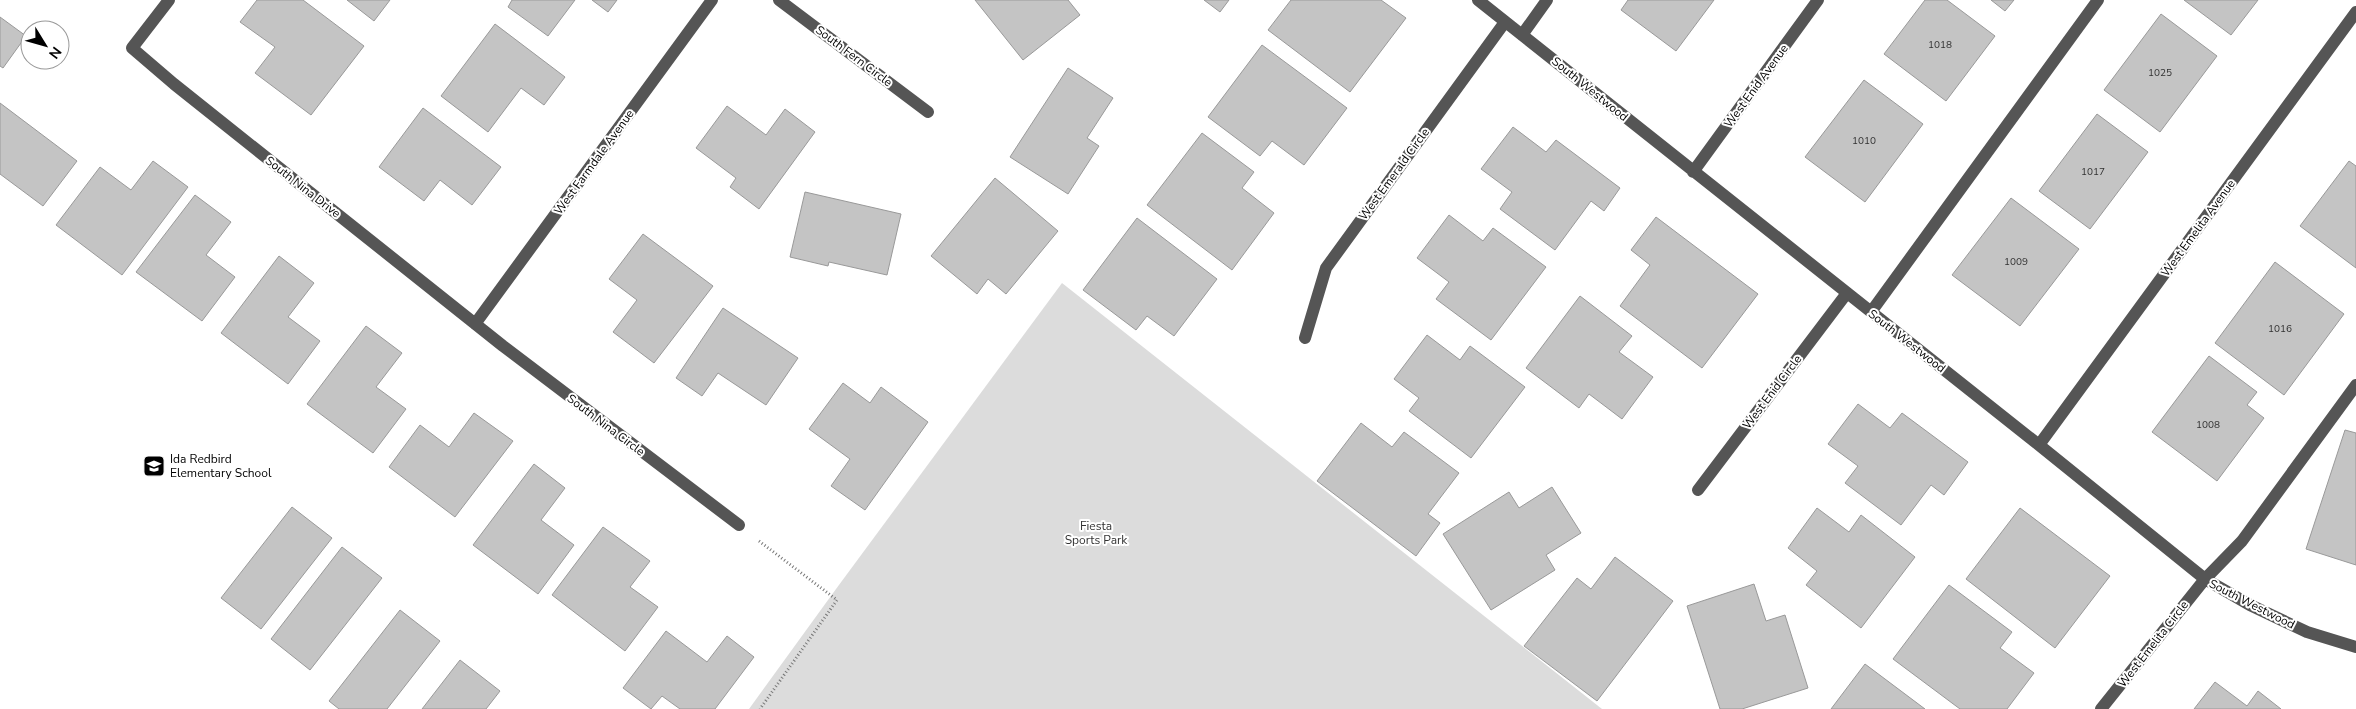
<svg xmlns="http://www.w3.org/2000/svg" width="2356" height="709" font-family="'Nunito Sans',sans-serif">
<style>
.green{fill:#dcdcdc}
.building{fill:#c4c4c4;stroke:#999}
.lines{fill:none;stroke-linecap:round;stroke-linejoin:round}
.path{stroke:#777;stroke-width:3;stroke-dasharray:1 2.5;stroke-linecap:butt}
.minor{stroke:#555;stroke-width:12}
.labels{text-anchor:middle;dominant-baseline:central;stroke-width:4;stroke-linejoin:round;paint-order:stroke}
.number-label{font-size:10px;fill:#313131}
.street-label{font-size:12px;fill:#000;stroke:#fff}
.poi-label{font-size:12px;fill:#000;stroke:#fff;text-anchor:start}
.park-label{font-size:12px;fill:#333;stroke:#fff}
</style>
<rect width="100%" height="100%" fill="#fff"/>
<!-- green -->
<path class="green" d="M 1062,283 L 1602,709 L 749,709 L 836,589 Z"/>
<!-- building -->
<path class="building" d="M 257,0 L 303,0 L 364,46 L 311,115 L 255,73 L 275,47 L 240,22 Z
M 347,0 L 390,0 L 374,21 Z
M 512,0 L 575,0 L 548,36 L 508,7 Z
M 592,0 L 617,0 L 608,12 Z
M 975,0 L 1068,0 L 1080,15 L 1023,60 Z
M 1204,0 L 1229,0 L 1220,12 Z
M 1291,0 L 1381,0 L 1406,18 L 1350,92 L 1268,30 Z
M 1628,0 L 1714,0 L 1676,51 L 1621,10 Z
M 1925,0 L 1947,0 L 1995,36 L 1946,101 L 1884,54 Z
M 1991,0 L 2014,0 L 2005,11 Z
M 2184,0 L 2258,0 L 2231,35 Z
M 2161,14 L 2217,56 L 2160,132 L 2104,90 Z
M 0,17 L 26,36 L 3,68 L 0,66 Z
M 495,24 L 565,77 L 544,105 L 521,88 L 488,132 L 441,96 Z
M 1262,45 L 1347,108 L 1304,165 L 1272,141 L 1260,156 L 1208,117 Z
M 1068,68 L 1113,98 L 1087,138 L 1099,146 L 1068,194 L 1010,157 Z
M 1864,80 L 1923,124 L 1865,202 L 1805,157 Z
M 0,103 L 77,161 L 43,206 L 0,174 Z
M 727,106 L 766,135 L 785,109 L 815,132 L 759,209 L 730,187 L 736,178 L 696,148 Z
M 423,108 L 501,167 L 472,205 L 440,180 L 424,201 L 379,167 Z
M 2097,114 L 2148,152 L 2090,229 L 2039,191 Z
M 1513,127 L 1546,152 L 1556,140 L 1620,188 L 1604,211 L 1591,201 L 1555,250 L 1500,209 L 1512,192 L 1481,169 Z
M 1202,133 L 1254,172 L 1242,188 L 1274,213 L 1232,270 L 1147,205 Z
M 153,161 L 188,187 L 122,275 L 56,225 L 100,167 L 131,190 Z
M 2349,161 L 2356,166 L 2356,268 L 2300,226 Z
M 995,178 L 1058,231 L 1006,294 L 988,279 L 977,294 L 931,256 Z
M 805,192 L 901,214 L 887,275 L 829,262 L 828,266 L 790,257 Z
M 195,195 L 231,222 L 206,255 L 235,277 L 202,321 L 136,272 Z
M 2011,198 L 2079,249 L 2020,326 L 1952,275 Z
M 1449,215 L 1483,241 L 1493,228 L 1546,267 L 1491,340 L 1436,299 L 1449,282 L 1417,258 Z
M 1656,217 L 1758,294 L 1702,368 L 1620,306 L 1650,265 L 1631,250 Z
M 1137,218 L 1217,279 L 1174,336 L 1147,316 L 1136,330 L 1083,290 Z
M 643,234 L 713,286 L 654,363 L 613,332 L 637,300 L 609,279 Z
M 279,256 L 314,283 L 288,317 L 320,341 L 288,384 L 221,333 Z
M 2275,262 L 2344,314 L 2284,395 L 2215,343 Z
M 1580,296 L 1632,336 L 1619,352 L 1653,377 L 1622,419 L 1589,394 L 1579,408 L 1526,368 Z
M 723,308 L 798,358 L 766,405 L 718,373 L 702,396 L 676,378 Z
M 366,326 L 402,353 L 376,387 L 406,409 L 373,453 L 307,404 Z
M 1427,335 L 1460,360 L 1470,346 L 1525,387 L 1471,458 L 1409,411 L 1419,398 L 1394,379 Z
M 2209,356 L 2257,392 L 2247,405 L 2264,418 L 2217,481 L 2152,432 Z
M 843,383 L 870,403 L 881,387 L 928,422 L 865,510 L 831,486 L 850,459 L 809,429 Z
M 1858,404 L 1890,428 L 1902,413 L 1968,462 L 1944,495 L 1931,485 L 1901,525 L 1845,483 L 1858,466 L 1828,444 Z
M 474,413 L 513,441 L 455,517 L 389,467 L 420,425 L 449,447 Z
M 1361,423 L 1392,447 L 1404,432 L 1459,473 L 1428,514 L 1440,523 L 1416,556 L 1317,481 Z
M 2345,430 L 2356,433 L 2356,565 L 2306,549 Z
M 534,464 L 565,488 L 541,520 L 574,545 L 538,594 L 473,545 Z
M 1552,487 L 1581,533 L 1546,555 L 1555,570 L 1491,610 L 1443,534 L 1509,492 L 1519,508 Z
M 292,507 L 332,538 L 261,629 L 221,598 Z
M 1817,508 L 1849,532 L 1861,515 L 1915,557 L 1861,628 L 1806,585 L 1817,571 L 1788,548 Z
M 2020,508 L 2110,576 L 2055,648 L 1966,579 Z
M 603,527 L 650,561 L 630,587 L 658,607 L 625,651 L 552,595 Z
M 342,547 L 382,578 L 310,670 L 271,639 Z
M 1615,557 L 1673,601 L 1597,701 L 1524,646 L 1577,578 L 1591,589 Z
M 1754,584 L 1766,621 L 1785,615 L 1808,688 L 1742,709 L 1720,709 L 1687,606 Z
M 1949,585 L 2012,632 L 2000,648 L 2034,673 L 2007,709 L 1960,709 L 1893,659 Z
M 400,610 L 440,641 L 387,709 L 339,709 L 329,701 Z
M 666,631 L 707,662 L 727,636 L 754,657 L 715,709 L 680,709 L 662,696 L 651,709 L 623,688 Z
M 460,660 L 500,691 L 486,709 L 422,709 Z
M 1865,664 L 1925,709 L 1831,709 Z
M 2215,682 L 2247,706 L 2258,691 L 2281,709 L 2194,709 Z"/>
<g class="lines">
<!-- path -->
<path class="path" d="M 759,541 L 837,600 L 760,709"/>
<!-- minor -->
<path class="minor" d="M 169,0 L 132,48 L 174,84 L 503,346 L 739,525
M 779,0 L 928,112
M 1478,0 L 2039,445 L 2205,579 L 2250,605 L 2307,632 L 2356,647
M 1522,35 L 1547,0
M 1693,172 L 1818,0
M 1871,312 L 2098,0
M 475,324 L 712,0
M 1305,338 L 1326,268 L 1505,22
M 2039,445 L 2356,12
M 1698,490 L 1847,293
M 2101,709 L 2205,579 L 2242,541 L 2356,385"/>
</g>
<!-- icons -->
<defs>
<g id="school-square" transform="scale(1.125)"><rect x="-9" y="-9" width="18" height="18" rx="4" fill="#000" stroke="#fff"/><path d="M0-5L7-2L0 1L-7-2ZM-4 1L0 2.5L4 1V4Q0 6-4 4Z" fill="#fff"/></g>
</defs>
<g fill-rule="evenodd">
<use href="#school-square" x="154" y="466"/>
</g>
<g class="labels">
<!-- number labels -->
<g class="number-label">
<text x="1940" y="45">1018</text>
<text x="2160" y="73">1025</text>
<text x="1864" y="141">1010</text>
<text x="2093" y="172">1017</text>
<text x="2016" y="262">1009</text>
<text x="2280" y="329">1016</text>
<text x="2208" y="425">1008</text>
</g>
<!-- street labels -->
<g class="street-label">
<text transform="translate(854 56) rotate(37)">South Fern Circle</text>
<text transform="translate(1756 86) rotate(-54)">West Enid Avenue</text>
<text transform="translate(1590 89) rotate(39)">South Westwood</text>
<text transform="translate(594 162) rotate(-54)">West Farmdale Avenue</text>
<text transform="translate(1394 174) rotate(-54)">West Emerald Circle</text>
<text transform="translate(303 187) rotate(38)">South Nina Drive</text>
<text transform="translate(2198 228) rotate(-54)">West Emelita Avenue</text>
<text transform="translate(1907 341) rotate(38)">South Westwood</text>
<text transform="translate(1772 392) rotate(-53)">West Enid Circle</text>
<text transform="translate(606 425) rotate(37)">South Nina Circle</text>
<text transform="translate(2252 604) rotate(27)">South Westwood</text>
<text transform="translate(2153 644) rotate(-52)">West Emelita Circle</text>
</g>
<!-- poi labels -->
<g class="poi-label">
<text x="170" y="459">Ida Redbird<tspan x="170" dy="14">Elementary School</tspan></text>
</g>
<!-- park labels -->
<g class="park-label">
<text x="1096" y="526">Fiesta<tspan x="1096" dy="14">Sports Park</tspan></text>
</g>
</g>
<!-- north arrow -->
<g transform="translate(45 45) rotate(127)"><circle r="24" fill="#ffffff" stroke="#999999"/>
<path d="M0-4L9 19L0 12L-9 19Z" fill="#000000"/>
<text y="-8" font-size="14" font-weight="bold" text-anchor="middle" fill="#000000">N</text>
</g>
</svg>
